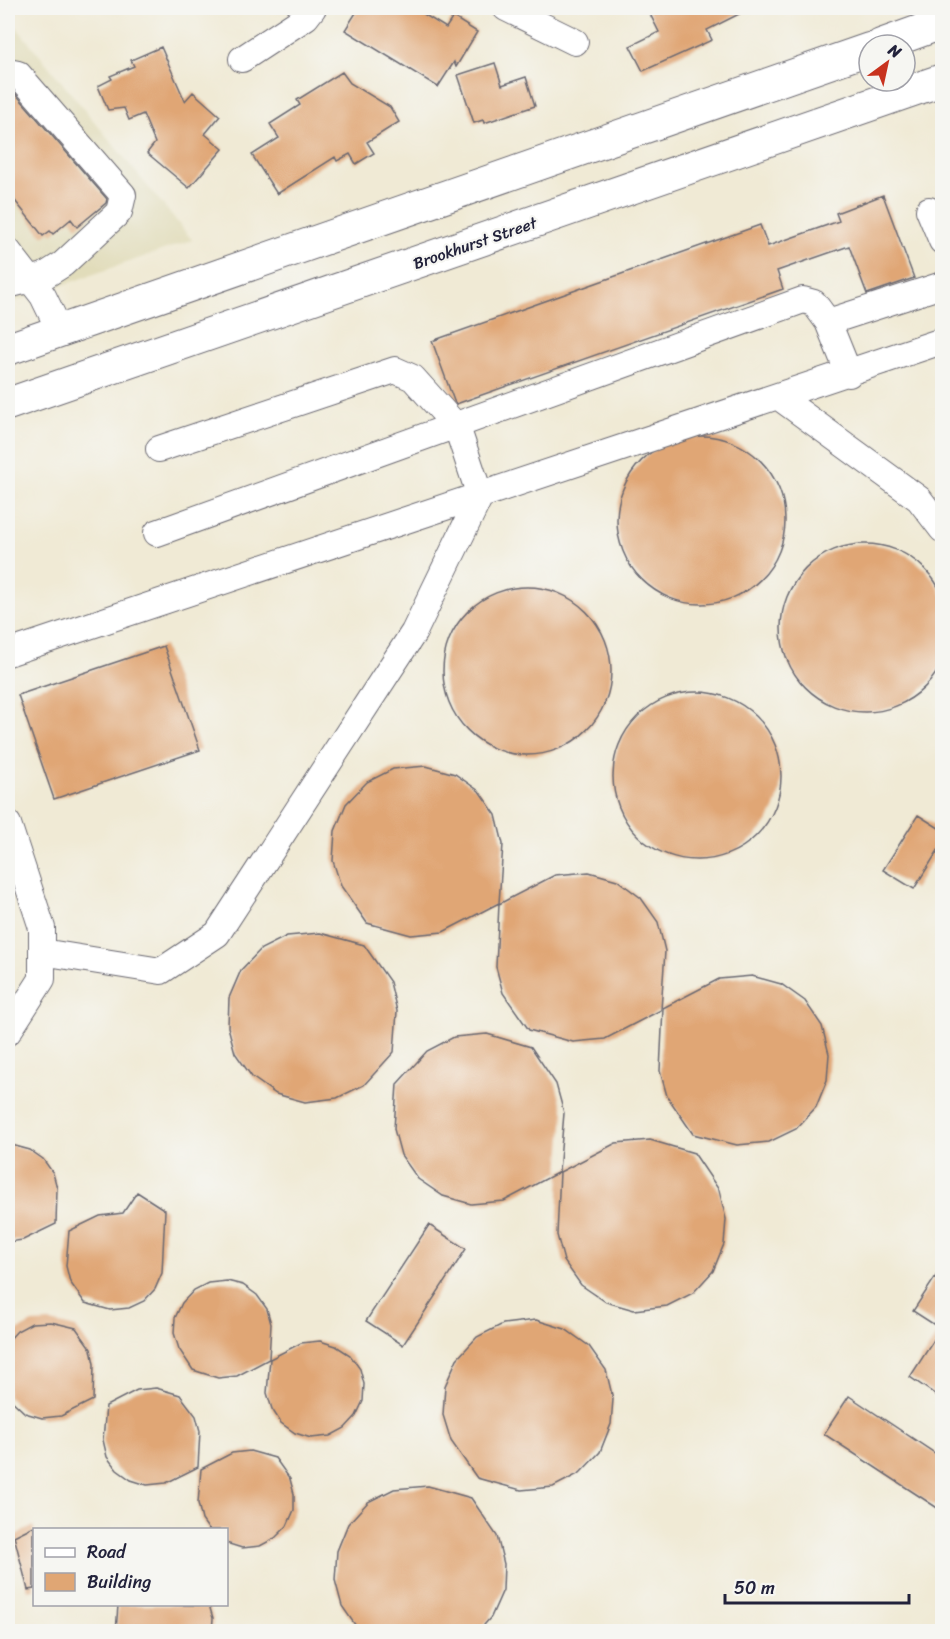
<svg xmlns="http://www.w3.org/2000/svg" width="950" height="1639" font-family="Sriracha,sans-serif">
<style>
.built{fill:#e1dcba}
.building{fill:#e0a674}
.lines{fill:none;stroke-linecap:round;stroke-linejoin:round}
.minor-casing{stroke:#6a6871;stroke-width:28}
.major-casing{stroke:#6a6871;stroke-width:34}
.minor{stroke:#fff;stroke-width:26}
.major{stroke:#fff;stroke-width:32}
.labels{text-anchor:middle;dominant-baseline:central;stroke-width:4.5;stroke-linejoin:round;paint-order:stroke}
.street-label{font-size:16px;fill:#22223b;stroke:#f6f6f2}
</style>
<rect width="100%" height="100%" fill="#f6f6f2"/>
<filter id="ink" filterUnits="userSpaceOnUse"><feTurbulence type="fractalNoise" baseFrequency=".0167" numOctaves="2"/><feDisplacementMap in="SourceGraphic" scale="12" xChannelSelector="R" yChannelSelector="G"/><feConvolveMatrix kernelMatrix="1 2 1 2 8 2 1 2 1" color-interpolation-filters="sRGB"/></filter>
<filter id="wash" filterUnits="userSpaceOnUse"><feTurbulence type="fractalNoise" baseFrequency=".008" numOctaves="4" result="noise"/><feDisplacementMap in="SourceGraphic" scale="24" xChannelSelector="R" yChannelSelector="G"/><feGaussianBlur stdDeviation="1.35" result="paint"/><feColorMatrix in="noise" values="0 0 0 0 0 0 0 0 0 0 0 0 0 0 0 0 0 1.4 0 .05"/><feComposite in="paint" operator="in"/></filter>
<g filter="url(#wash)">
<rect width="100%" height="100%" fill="#f0ead5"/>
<!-- built -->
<path class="built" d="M 8,17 L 192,240 L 8,304 Z"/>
<g id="blocks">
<!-- building -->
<path class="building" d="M 359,8 L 414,8 L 446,28 L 453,17 L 477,32 L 456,67 L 454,62 L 438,87 L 345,30 Z
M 647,8 L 751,8 L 707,30 L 712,40 L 643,71 L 630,46 L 659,32 Z
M 161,47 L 185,101 L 193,92 L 220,116 L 205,134 L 223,149 L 189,188 L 147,153 L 155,143 L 143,114 L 129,120 L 124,108 L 108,110 L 98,86 L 112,79 L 110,76 L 134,66 L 131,60 Z
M 495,63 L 502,85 L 526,77 L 535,106 L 484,123 L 483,120 L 474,123 L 458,75 Z
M 342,72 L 350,83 L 390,107 L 399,122 L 367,142 L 374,153 L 356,164 L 350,154 L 337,161 L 335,157 L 277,194 L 252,155 L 279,138 L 270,124 L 300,105 L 297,100 Z
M 14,92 L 107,199 L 106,203 L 77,227 L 71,219 L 53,234 L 50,231 L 43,236 L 8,192 L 8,98 Z
M 883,195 L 914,278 L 867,294 L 849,246 L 777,271 L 783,289 L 456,404 L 454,401 L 432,341 L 760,225 L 768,246 L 839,221 L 836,213 Z
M617 520a84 84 0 1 1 168 0a84 84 0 1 1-168 0Z
M781 628a84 84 0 1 1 168 0a84 84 0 1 1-168 0Z
M443 671a84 84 0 1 1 168 0a84 84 0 1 1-168 0Z
M 164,646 L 200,750 L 54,799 L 18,695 Z
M613 776a84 84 0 1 1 168 0a84 84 0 1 1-168 0Z
M 426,766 L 455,774 L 479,791 L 496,815 L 503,844 L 499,903 L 443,932 L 411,935 L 367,923 L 341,886 L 333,861 L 335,831 L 346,804 L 367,782 L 393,769 Z
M 918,815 L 942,830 L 942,844 L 914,889 L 883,870 Z
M 589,872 L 617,880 L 641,898 L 658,922 L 665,951 L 661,1010 L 605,1039 L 573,1042 L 529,1030 L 503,993 L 496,967 L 499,904 L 555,875 Z
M 320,933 L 364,945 L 390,982 L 397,1011 L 394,1052 L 364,1085 L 337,1098 L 305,1102 L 276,1094 L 252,1077 L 235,1053 L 228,1027 L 229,998 L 241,970 L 261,949 L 287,936 Z
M 752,976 L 781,984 L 805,1001 L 822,1026 L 829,1054 L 827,1080 L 816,1107 L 796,1129 L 769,1142 L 737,1145 L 693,1134 L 667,1096 L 660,1071 L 663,1008 L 719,979 Z
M 487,1034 L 531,1047 L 556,1084 L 564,1113 L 559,1172 L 504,1201 L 471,1204 L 443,1196 L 418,1179 L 401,1155 L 394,1129 L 397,1084 L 427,1051 L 454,1037 Z
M 650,1140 L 694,1153 L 719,1190 L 726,1219 L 724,1244 L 713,1271 L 693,1293 L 667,1306 L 634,1310 L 606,1302 L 581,1285 L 564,1261 L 557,1235 L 560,1172 L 616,1143 Z
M 8,1144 L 30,1150 L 43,1159 L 53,1173 L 57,1188 L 56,1224 L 23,1240 L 8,1242 Z
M 137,1192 L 165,1210 L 162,1273 L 155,1289 L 144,1301 L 129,1308 L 110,1310 L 85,1303 L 70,1282 L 66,1266 L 69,1231 L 100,1216 L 123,1213 Z
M 429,1225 L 466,1249 L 403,1345 L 366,1321 Z
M 942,1267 L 942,1399 L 910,1377 L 941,1329 L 913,1311 Z
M 227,1281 L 243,1285 L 257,1295 L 267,1309 L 271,1324 L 269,1359 L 237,1376 L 218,1378 L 193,1370 L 179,1349 L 174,1333 L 175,1318 L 182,1303 L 194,1290 L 208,1283 Z
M 536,1320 L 565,1329 L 589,1346 L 606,1370 L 613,1399 L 611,1424 L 600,1452 L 580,1473 L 553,1487 L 521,1490 L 477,1478 L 451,1441 L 443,1415 L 445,1386 L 457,1359 L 477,1337 L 503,1324 Z
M 51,1322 L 76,1328 L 91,1349 L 94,1364 L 93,1400 L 61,1416 L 42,1418 L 25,1413 L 8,1397 L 8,1341 L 17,1331 L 32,1323 Z
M 320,1341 L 336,1346 L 350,1355 L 360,1369 L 364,1384 L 363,1401 L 356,1416 L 345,1428 L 330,1436 L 311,1438 L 295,1433 L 281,1423 L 272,1409 L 267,1393 L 270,1359 L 301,1343 Z
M 156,1388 L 180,1395 L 196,1416 L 200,1431 L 198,1467 L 166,1483 L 147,1485 L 131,1480 L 117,1470 L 107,1457 L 103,1440 L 106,1406 L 137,1390 Z
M 849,1396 L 942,1458 L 942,1511 L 824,1434 Z
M 250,1451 L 275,1458 L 290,1479 L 294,1494 L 294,1510 L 287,1526 L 275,1538 L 260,1546 L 242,1548 L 226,1543 L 226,1530 L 209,1530 L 202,1520 L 198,1503 L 201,1469 L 232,1453 Z
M 428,1486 L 471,1498 L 497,1536 L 504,1564 L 503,1590 L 491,1617 L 478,1632 L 360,1632 L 342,1606 L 335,1580 L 337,1551 L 348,1524 L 368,1502 L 394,1489 Z
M 34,1526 L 34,1589 L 28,1590 L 14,1536 Z
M 118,1605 L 209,1605 L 213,1618 L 212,1632 L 116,1632 Z"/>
</g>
</g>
<g filter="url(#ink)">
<use href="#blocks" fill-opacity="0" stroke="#6a6871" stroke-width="1.5"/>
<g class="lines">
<!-- minor casing -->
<g class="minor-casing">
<path id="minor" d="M 506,8 L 575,42
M 242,59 L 306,17 L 313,8
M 8,72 L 18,74 L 123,195 L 119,212 L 63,264 L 44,276 L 8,285
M 929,210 L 942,241
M 8,251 L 43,296 L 60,331
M 849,374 L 828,322 L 942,285
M 779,397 L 919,499 L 942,529
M 157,533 L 803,300 L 814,303 L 828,322
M 8,653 L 942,341
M 8,824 L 42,928 L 42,979 L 8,1032
M 42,952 L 161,971 L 217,934 L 414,632 L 480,496 L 457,427 L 413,378 L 395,370 L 159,449"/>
</g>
<!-- major casing -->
<g class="major-casing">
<path id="major" d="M 881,45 L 942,23
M 8,349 L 869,49
M 8,404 L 942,80"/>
</g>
<!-- minor -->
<use href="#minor" class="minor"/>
<!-- major -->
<use href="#major" class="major"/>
</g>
</g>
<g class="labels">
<!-- street labels -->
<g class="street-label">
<text transform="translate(475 243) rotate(-19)">Brookhurst Street</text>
</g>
</g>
<!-- margin -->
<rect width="950" height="1639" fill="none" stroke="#f6f6f2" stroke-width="30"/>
<!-- legend -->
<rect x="33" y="1528" width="195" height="78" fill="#f6f6f2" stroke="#a1a1a9" stroke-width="1.5"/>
<rect x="45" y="1548" width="30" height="9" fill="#ffffff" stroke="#a1a1a9" stroke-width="1.5"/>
<text x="87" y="1558" font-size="18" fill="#22223b">Road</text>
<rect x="45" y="1573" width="30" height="18" fill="#e0a674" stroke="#a1a1a9" stroke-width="1.5"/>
<text x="87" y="1588" font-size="18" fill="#22223b">Building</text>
<!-- north arrow -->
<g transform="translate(887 63) rotate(33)"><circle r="28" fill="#f6f6f2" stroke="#a1a1a9" stroke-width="1.5"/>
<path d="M0-4.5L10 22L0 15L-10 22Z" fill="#c8321e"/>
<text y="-9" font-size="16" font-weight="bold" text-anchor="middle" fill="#22223b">N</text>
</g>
<!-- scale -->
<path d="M725 1594v9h184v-9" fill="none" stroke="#22223b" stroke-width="3"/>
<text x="734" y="1594" font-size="18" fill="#22223b" stroke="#f6f6f2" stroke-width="4.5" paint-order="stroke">50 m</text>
</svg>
